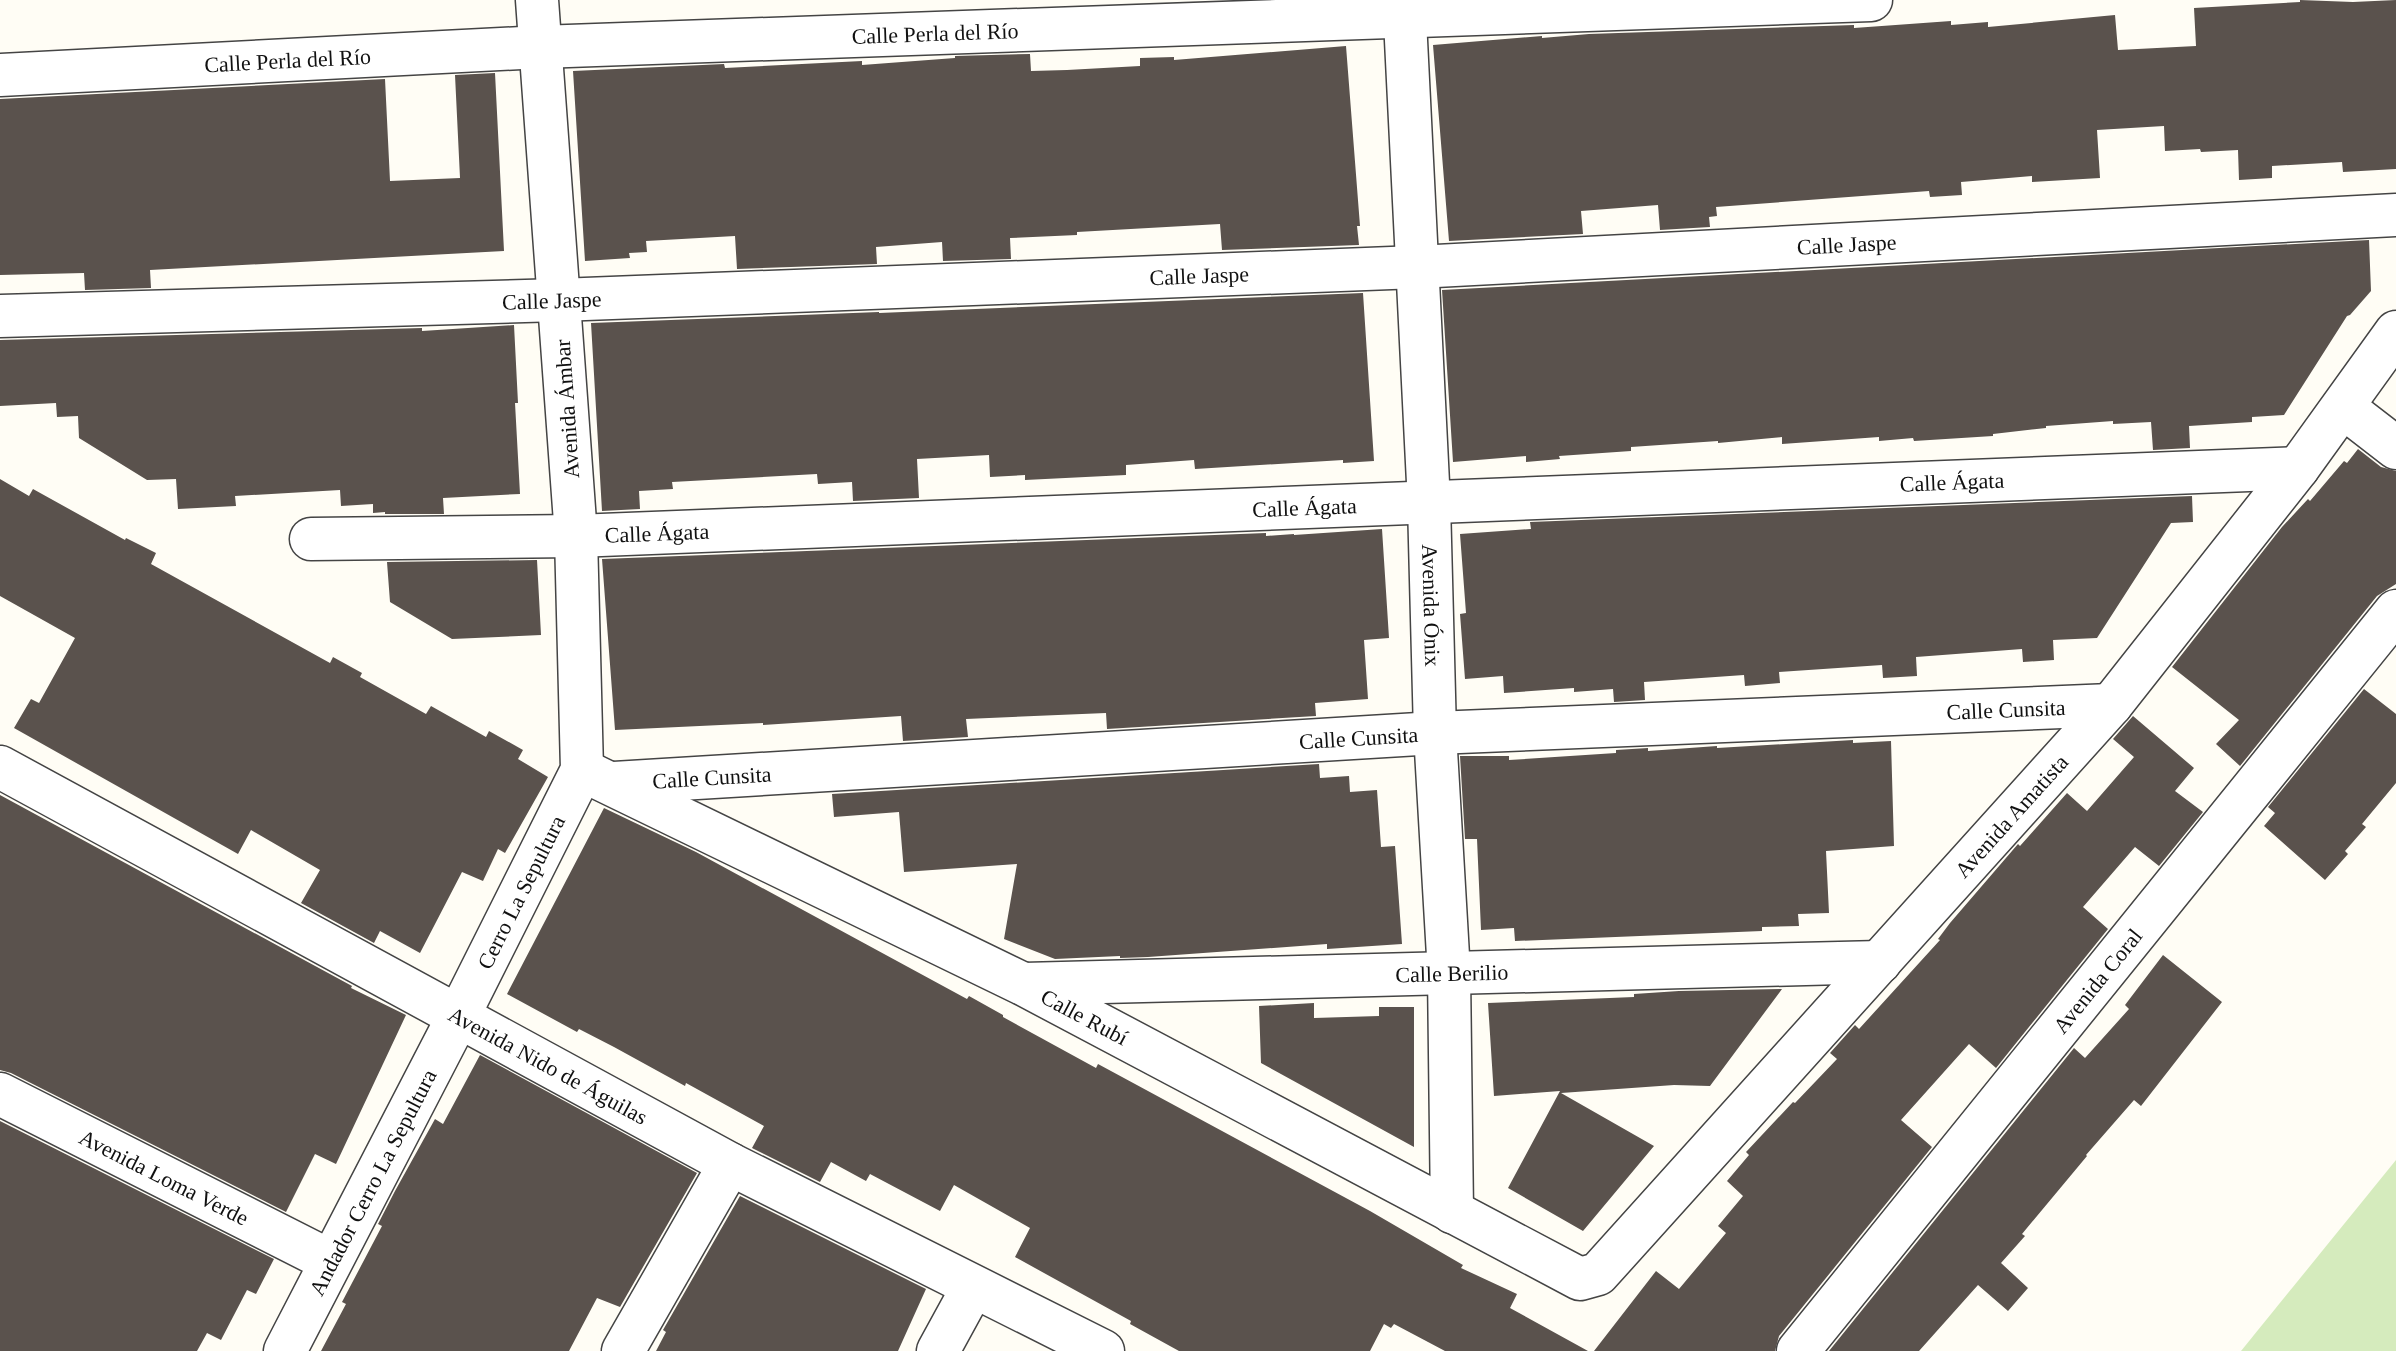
<svg xmlns="http://www.w3.org/2000/svg" width="2396" height="1351" font-family="Georgia,serif">
<style>
.green{fill:#d5ebbd}
.building{fill:#5a524d}
.lines{fill:none;stroke-linecap:round;stroke-linejoin:round}
.street-casing{stroke:#444;stroke-width:45}
.street{stroke:#fff;stroke-width:42}
.labels{text-anchor:middle;dominant-baseline:central;stroke-width:8;stroke-linejoin:round;paint-order:stroke}
.street-label{font-size:22px;fill:#111;stroke:#fff}
</style>
<rect width="100%" height="100%" fill="#fffdf5"/>
<!-- green -->
<path class="green" d="M 2396,1160 L 2396,1351 L 2241,1351 Z"/>
<!-- building -->
<path class="building" d="M 2300,0 L 2353,2 L 2396,0 L 2396,169 L 2343,172 L 2342,162 L 2272,166 L 2272,178 L 2239,180 L 2238,150 L 2201,152 L 2200,149 L 2165,151 L 2164,126 L 2097,130 L 2100,178 L 2032,182 L 2032,176 L 1961,182 L 1962,195 L 1930,197 L 1929,191 L 1716,207 L 1717,216 L 1709,217 L 1710,227 L 1660,230 L 1658,205 L 1581,211 L 1583,234 L 1449,241 L 1433,45 L 1542,36 L 1542,38 L 1589,34 L 1854,25 L 1854,28 L 1951,21 L 1951,25 L 1988,22 L 1988,27 L 2115,15 L 2118,50 L 2196,46 L 2194,8 L 2300,2 Z
M 1346,46 L 1360,226 L 1357,226 L 1359,245 L 1222,250 L 1220,224 L 1077,232 L 1077,235 L 1010,238 L 1011,259 L 943,261 L 942,242 L 876,247 L 877,264 L 737,269 L 735,236 L 646,241 L 647,252 L 629,253 L 630,258 L 585,261 L 573,71 L 724,64 L 725,68 L 862,61 L 862,65 L 955,58 L 955,56 L 1030,54 L 1031,71 L 1067,70 L 1140,66 L 1140,58 L 1174,57 L 1174,60 Z
M 495,73 L 504,251 L 150,270 L 151,288 L 85,290 L 84,273 L 0,275 L 0,99 L 385,79 L 390,181 L 460,178 L 455,75 Z
M 2369,240 L 2371,291 L 2350,315 L 2347,316 L 2284,415 L 2252,417 L 2252,422 L 2189,426 L 2190,448 L 2153,450 L 2151,422 L 2113,424 L 2113,421 L 2046,426 L 2046,428 L 1993,434 L 1993,436 L 1914,441 L 1913,438 L 1879,441 L 1879,437 L 1782,444 L 1782,437 L 1718,443 L 1718,441 L 1631,447 L 1631,451 L 1559,456 L 1560,459 L 1526,462 L 1526,456 L 1453,462 L 1442,290 Z
M 1363,293 L 1374,461 L 1343,463 L 1343,460 L 1195,469 L 1194,460 L 1126,465 L 1126,475 L 1025,480 L 1025,475 L 990,477 L 989,455 L 917,459 L 919,498 L 853,501 L 852,482 L 818,484 L 817,474 L 672,482 L 673,489 L 639,491 L 640,509 L 602,511 L 591,323 L 879,312 L 879,313 Z
M 514,325 L 518,403 L 515,403 L 520,494 L 443,498 L 444,514 L 385,514 L 385,512 L 373,513 L 373,504 L 341,506 L 340,490 L 235,496 L 236,506 L 178,509 L 176,479 L 147,480 L 79,438 L 78,416 L 57,417 L 56,403 L 0,406 L 0,340 L 422,328 L 422,331 Z
M 2358,449 L 2381,467 L 2396,471 L 2396,584 L 2377,596 L 2240,766 L 2216,744 L 2239,720 L 2172,667 L 2282,527 L 2308,499 L 2310,501 L 2344,461 L 2347,463 Z
M 0,479 L 29,496 L 33,489 L 125,540 L 126,538 L 156,553 L 151,564 L 330,663 L 333,657 L 362,673 L 360,677 L 426,714 L 431,706 L 486,737 L 489,731 L 523,750 L 518,759 L 548,777 L 505,853 L 498,849 L 483,881 L 462,872 L 420,953 L 380,931 L 374,943 L 301,903 L 320,870 L 251,830 L 238,854 L 14,728 L 31,699 L 39,703 L 75,638 L 0,596 Z
M 2192,496 L 2193,522 L 2171,523 L 2097,638 L 2053,640 L 2054,660 L 2023,662 L 2022,649 L 1916,657 L 1917,676 L 1883,678 L 1882,665 L 1779,672 L 1780,683 L 1745,686 L 1744,675 L 1644,682 L 1645,700 L 1614,702 L 1613,689 L 1574,692 L 1574,688 L 1504,693 L 1503,676 L 1465,679 L 1460,614 L 1466,613 L 1460,534 L 1531,529 L 1530,522 Z
M 1382,529 L 1389,638 L 1364,640 L 1368,699 L 1315,703 L 1316,716 L 1107,729 L 1106,713 L 966,719 L 968,737 L 903,741 L 901,716 L 763,725 L 763,723 L 615,730 L 602,559 L 1266,533 L 1266,536 L 1294,534 L 1294,535 Z
M 537,560 L 541,635 L 452,639 L 390,602 L 387,562 Z
M 2364,689 L 2396,714 L 2396,783 L 2362,824 L 2366,827 L 2345,851 L 2348,854 L 2325,880 L 2264,826 L 2275,813 L 2268,807 Z
M 2133,716 L 2194,768 L 2175,791 L 2203,812 L 2159,866 L 2135,847 L 2083,907 L 2108,929 L 1996,1068 L 1969,1044 L 1901,1120 L 1932,1147 L 1779,1336 L 1775,1351 L 1594,1351 L 1656,1271 L 1679,1289 L 1726,1233 L 1718,1226 L 1743,1196 L 1727,1181 L 1749,1155 L 1746,1152 L 1793,1102 L 1795,1103 L 1837,1059 L 1830,1053 L 1855,1025 L 1859,1029 L 1940,940 L 1938,939 L 1950,923 L 2018,844 L 2020,846 L 2067,793 L 2087,811 L 2134,757 L 2113,739 Z
M 1853,740 L 1853,743 L 1891,741 L 1894,846 L 1826,851 L 1829,913 L 1798,914 L 1799,926 L 1762,927 L 1762,931 L 1515,941 L 1514,928 L 1481,930 L 1477,839 L 1465,839 L 1460,756 L 1509,756 L 1509,760 L 1616,753 L 1616,750 L 1648,748 L 1648,751 L 1717,746 L 1717,748 Z
M 1319,764 L 1320,778 L 1349,776 L 1350,792 L 1377,790 L 1381,847 L 1395,846 L 1402,944 L 1327,949 L 1327,944 L 1148,957 L 1120,958 L 1120,956 L 1055,959 L 1004,939 L 1017,864 L 904,872 L 899,812 L 834,817 L 832,794 Z
M 0,795 L 352,986 L 351,988 L 406,1015 L 336,1164 L 315,1154 L 286,1212 L 11,1073 L 0,1070 Z
M 604,808 L 696,852 L 967,999 L 969,996 L 1003,1015 L 1003,1017 L 1096,1068 L 1098,1064 L 1370,1211 L 1463,1265 L 1461,1268 L 1517,1294 L 1510,1308 L 1588,1351 L 1445,1351 L 1394,1324 L 1391,1328 L 1384,1324 L 1370,1351 L 1179,1351 L 1130,1324 L 1131,1321 L 1015,1257 L 1030,1228 L 954,1185 L 940,1211 L 870,1174 L 866,1181 L 831,1162 L 820,1182 L 752,1148 L 764,1126 L 686,1083 L 685,1086 L 614,1047 L 579,1029 L 577,1032 L 507,994 Z
M 2163,955 L 2222,1002 L 2141,1106 L 2134,1100 L 2086,1155 L 2087,1156 L 2022,1234 L 2025,1236 L 2001,1263 L 2028,1288 L 2008,1311 L 1978,1285 L 1919,1351 L 1829,1351 L 2074,1048 L 2085,1058 L 2129,1009 L 2125,1005 Z
M 1782,989 L 1710,1086 L 1674,1085 L 1561,1093 L 1654,1146 L 1583,1231 L 1508,1188 L 1560,1091 L 1494,1096 L 1488,1003 L 1634,997 L 1634,994 L 1679,991 Z
M 1314,1003 L 1314,1018 L 1379,1016 L 1379,1007 L 1414,1007 L 1414,1147 L 1261,1063 L 1259,1006 Z
M 480,1055 L 697,1173 L 620,1307 L 597,1298 L 569,1351 L 321,1351 L 346,1304 L 342,1302 L 382,1226 L 378,1224 L 395,1191 L 435,1119 L 443,1124 Z
M 0,1121 L 274,1259 L 256,1294 L 247,1290 L 221,1340 L 207,1333 L 197,1351 L 0,1351 Z
M 740,1196 L 926,1289 L 898,1351 L 656,1351 L 666,1332 L 663,1330 Z"/>
<g class="lines">
<!-- street casing -->
<g class="street-casing">
<g id="street">
<path id="s1" d="M 1404,0 L 1429,503 L 1435,733 L 1449,973 L 1452,1212"/>
<path id="s2" d="M 0,75 L 540,47 L 1871,0"/>
<path id="s3" d="M 0,316 L 559,300 L 1417,267 L 2396,215"/>
<path d="M 2343,407 L 2396,448"/>
<path id="s4" d="M 311,539 L 576,536 L 2298,468"/>
<path id="s5" d="M 0,767 L 730,1164 L 1103,1351"/>
<path id="s6" d="M 582,770 L 1023,984 L 1580,1279 L 1598,1274 L 2111,705 L 2298,468 L 2396,332"/>
<path id="s7" d="M 614,783 L 1435,733 L 2111,705"/>
<path id="s8" d="M 1024,984 L 1880,962"/>
<path id="s9" d="M 0,1094 L 330,1261"/>
<path id="s10" d="M 285,1351 L 459,1015 L 582,770 L 576,536 L 537,0"/>
<path d="M 623,1351 L 730,1164"/>
<path d="M 938,1351 L 973,1287"/>
<path id="s11" d="M 1798,1351 L 2396,611"/>
</g>
</g>
<!-- street -->
<use href="#street" class="street"/>
</g>
<g class="labels">
<!-- street labels -->
<g class="street-label">
<text stroke="none"><textPath href="#s2" startOffset="936">Calle Perla del Río</textPath></text>
<text stroke="none"><textPath href="#s2" startOffset="288">Calle Perla del Río</textPath></text>
<text stroke="none"><textPath href="#s3" startOffset="1848">Calle Jaspe</textPath></text>
<text stroke="none"><textPath href="#s3" startOffset="1200">Calle Jaspe</textPath></text>
<text stroke="none"><textPath href="#s3" startOffset="552">Calle Jaspe</textPath></text>
<text transform="translate(567 409) rotate(-94)">Avenida Ámbar</text>
<text stroke="none"><textPath href="#s4" startOffset="1642">Calle Ágata</textPath></text>
<text stroke="none"><textPath href="#s4" startOffset="994">Calle Ágata</textPath></text>
<text stroke="none"><textPath href="#s4" startOffset="346">Calle Ágata</textPath></text>
<text stroke="none"><textPath href="#s1" startOffset="606">Avenida Ónix</textPath></text>
<text stroke="none"><textPath href="#s7" startOffset="1394">Calle Cunsita</textPath></text>
<text stroke="none"><textPath href="#s7" startOffset="746">Calle Cunsita</textPath></text>
<text stroke="none"><textPath href="#s7" startOffset="98">Calle Cunsita</textPath></text>
<text stroke="none"><textPath href="#s6" startOffset="1756">Avenida Amatista</textPath></text>
<text stroke="none"><textPath href="#s10" startOffset="516">Cerro La Sepultura</textPath></text>
<text stroke="none"><textPath href="#s8" startOffset="428">Calle Berilio</textPath></text>
<text stroke="none"><textPath href="#s11" startOffset="476">Avenida Coral</textPath></text>
<text stroke="none"><textPath href="#s6" startOffset="560">Calle Rubí</textPath></text>
<text stroke="none"><textPath href="#s5" startOffset="624">Avenida Nido de Águilas</textPath></text>
<text stroke="none"><textPath href="#s9" startOffset="184">Avenida Loma Verde</textPath></text>
<text stroke="none"><textPath href="#s10" startOffset="190">Andador Cerro La Sepultura</textPath></text>
</g>
</g>
</svg>
